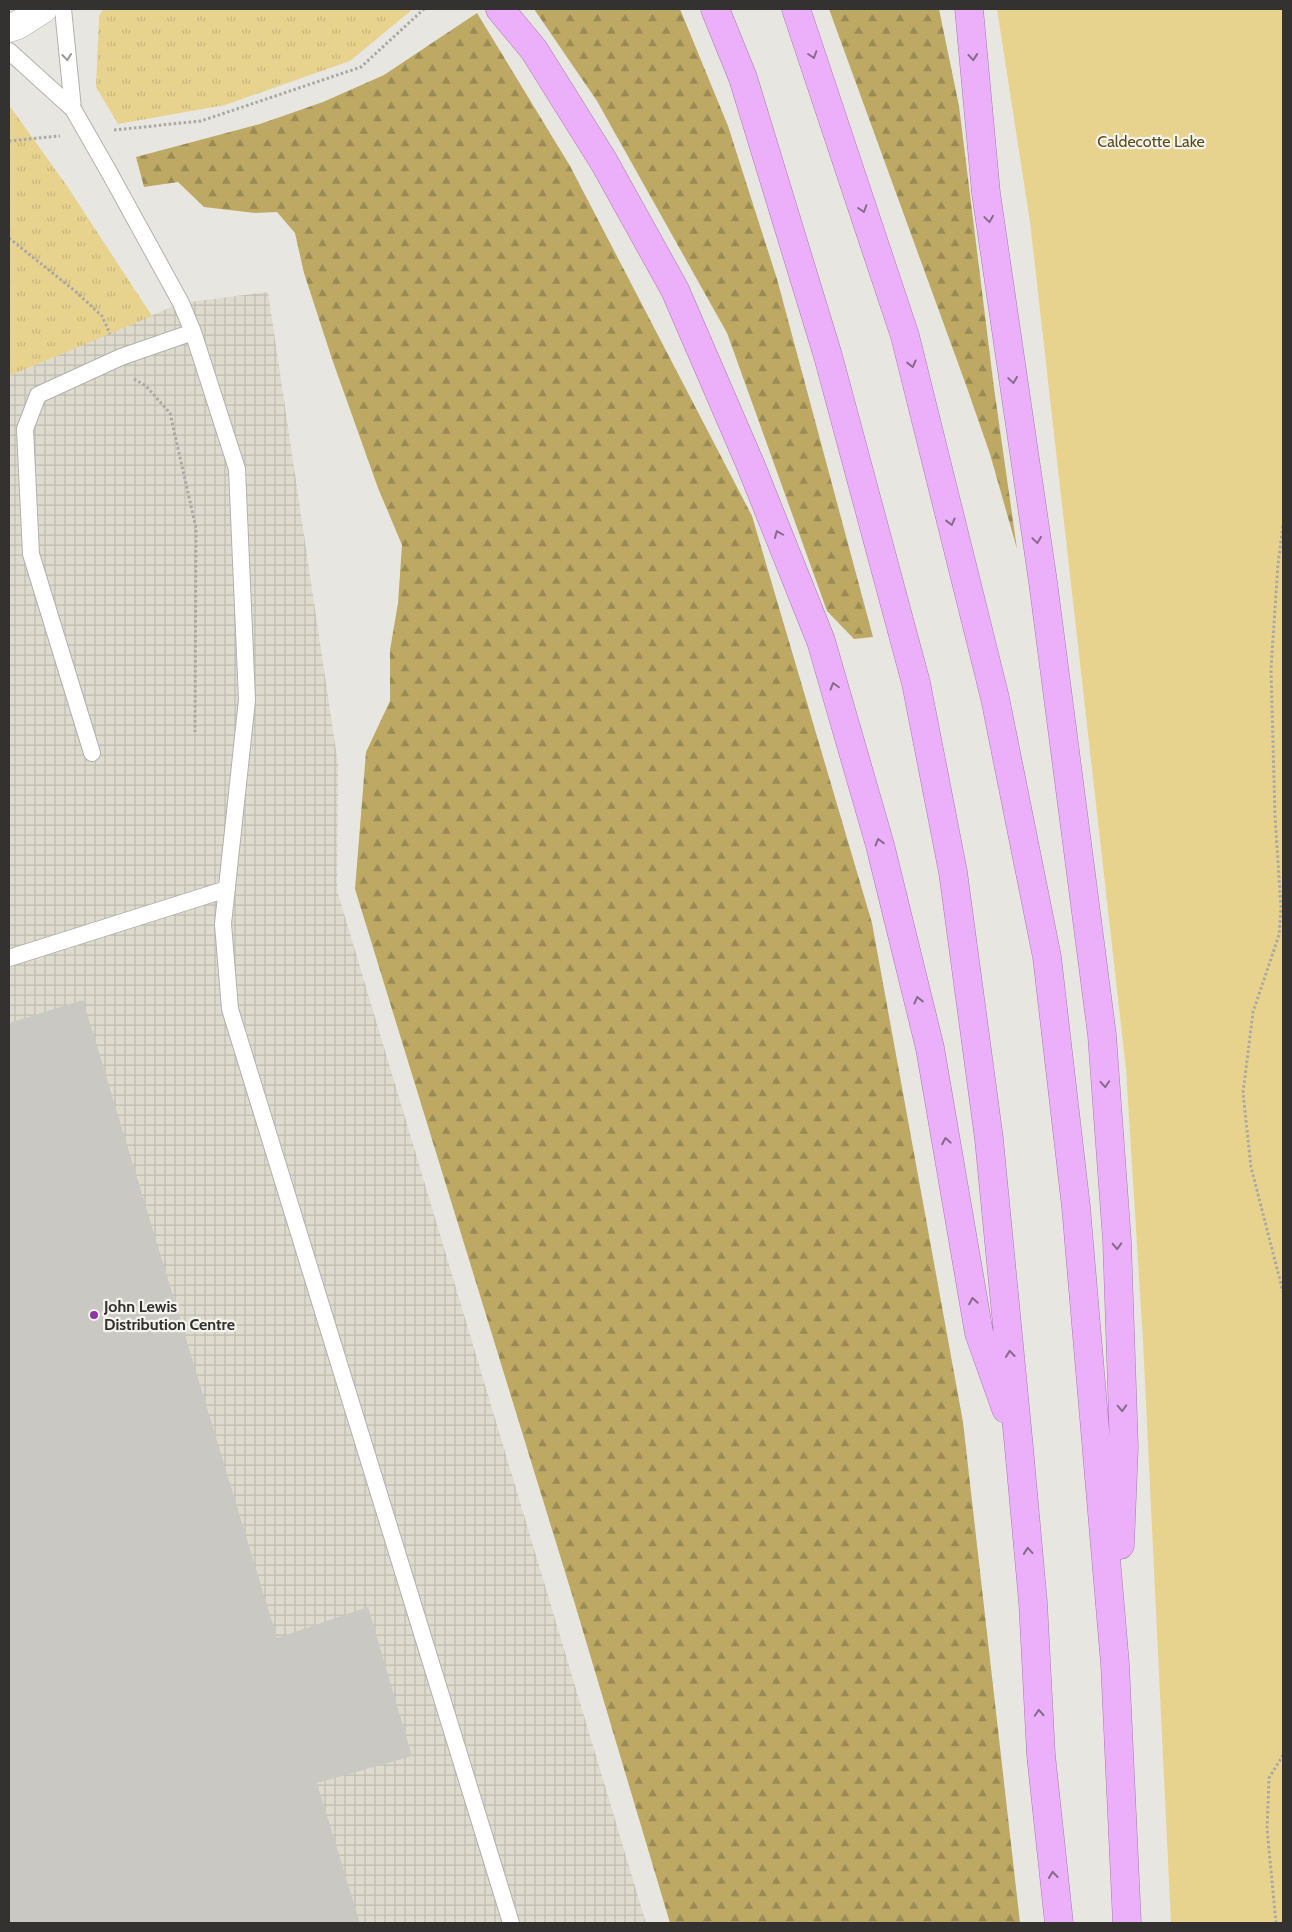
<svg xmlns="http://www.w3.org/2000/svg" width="1292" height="1932" font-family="Cabin,sans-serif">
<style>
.industrial{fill:url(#industrial-grid)}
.grass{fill:url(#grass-tufts)}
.forest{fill:url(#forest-firs)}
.green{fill:#e7d38e}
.building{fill:#cac8c3}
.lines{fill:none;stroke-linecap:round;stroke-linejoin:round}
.service-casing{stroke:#b3b1ac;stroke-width:18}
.tertiary-casing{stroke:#b3b1ac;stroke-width:29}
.trunk-casing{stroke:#a977b2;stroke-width:29}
.path{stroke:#aaa8a4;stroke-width:3;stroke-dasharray:2.5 2.5;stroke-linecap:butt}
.service{stroke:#fff;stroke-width:16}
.tertiary{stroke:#fff;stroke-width:28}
.trunk{stroke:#ecb0fa;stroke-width:28}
.service-bridge-casing{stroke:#b3b1ac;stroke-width:18;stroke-linecap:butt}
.service-bridge{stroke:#fff;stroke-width:16}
.oneway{stroke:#866b8b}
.oneway2{stroke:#999898}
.poi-dot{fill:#8f35a0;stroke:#f5f3ee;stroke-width:2}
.labels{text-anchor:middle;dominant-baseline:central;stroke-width:4.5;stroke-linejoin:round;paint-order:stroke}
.park-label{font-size:16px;fill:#5c4d19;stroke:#f5f3ee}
.poi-label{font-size:16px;font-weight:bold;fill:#333230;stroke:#f5f3ee;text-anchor:start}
</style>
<defs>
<pattern id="industrial-grid" width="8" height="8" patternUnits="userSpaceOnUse" patternTransform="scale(1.25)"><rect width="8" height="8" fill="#dedbce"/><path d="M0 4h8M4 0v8" fill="none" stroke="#bfbcb1"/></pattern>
<pattern id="grass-tufts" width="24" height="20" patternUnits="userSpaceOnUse" patternTransform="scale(1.25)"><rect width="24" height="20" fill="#e7d38e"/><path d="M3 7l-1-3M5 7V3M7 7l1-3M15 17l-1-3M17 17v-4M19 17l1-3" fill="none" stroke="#c7b67b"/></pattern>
<pattern id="forest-firs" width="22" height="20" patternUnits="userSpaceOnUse" patternTransform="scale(1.25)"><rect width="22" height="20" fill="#bda964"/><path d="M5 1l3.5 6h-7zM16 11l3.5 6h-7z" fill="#9a8a53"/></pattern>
</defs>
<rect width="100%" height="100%" fill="#e8e6e1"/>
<!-- industrial -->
<path class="industrial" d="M 268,292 L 338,764 L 337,890 L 646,1923 L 9,1923 L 9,376 L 181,303 Z"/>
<!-- grass -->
<path class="grass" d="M 103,9 L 413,9 L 350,61 L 225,105 L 118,124 L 96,87 L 99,16 Z
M 9,105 L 67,186 L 152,316 L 9,376 Z"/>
<!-- forest -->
<path class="forest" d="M 534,9 L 680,9 L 728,126 L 777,279 L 873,637 L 854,639 L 827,611 L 727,333 L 597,101 Z
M 829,9 L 939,9 L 959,106 L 994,388 L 1017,549 L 990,454 L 966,385 Z
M 477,13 L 570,166 L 752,516 L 872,923 L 963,1422 L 1020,1923 L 670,1923 L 574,1601 L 355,889 L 366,752 L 390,701 L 390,650 L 398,603 L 402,545 L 378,488 L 332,359 L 304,273 L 295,233 L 277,212 L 255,213 L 204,207 L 178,182 L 144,187 L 136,157 L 260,124 L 323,102 L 384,75 Z"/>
<!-- green -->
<path class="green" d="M 997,9 L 1283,9 L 1283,1923 L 1171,1923 L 1143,1341 L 1126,1069 L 1030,222 Z"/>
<!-- building -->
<path class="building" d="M 83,1000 L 277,1638 L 368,1607 L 412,1756 L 317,1783 L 360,1923 L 9,1923 L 9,1023 Z"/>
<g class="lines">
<!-- service casing -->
<g class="service-casing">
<path id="service" d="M 63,9 L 73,109
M 9,51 L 73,109
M 109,172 L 181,303 L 193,332 L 237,469 L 247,700 L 223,924 L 230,1009 L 511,1923
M 92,753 L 31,554 L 25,429 L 38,395 L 121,357 L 193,332
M 9,958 L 227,889"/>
</g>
<!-- tertiary casing -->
<g class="tertiary-casing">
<path id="tertiary" d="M 9,28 L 18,25 L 43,9"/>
</g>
<!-- trunk casing -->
<g class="trunk-casing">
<path id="trunk" d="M 500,9 L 534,50 L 604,162 L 675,290 L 751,466 L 821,641 L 880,845 L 930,1048 L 979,1333 L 1006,1409
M 715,9 L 743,78 L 828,356 L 916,683 L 953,872 L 989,1139 L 1019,1448 L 1033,1602 L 1041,1755 L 1059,1923
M 796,9 L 905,336 L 995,698 L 1047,957 L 1076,1207 L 1115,1664 L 1127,1923
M 969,9 L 986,193 L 1043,582 L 1102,1035 L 1117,1241 L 1124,1447 L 1120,1545"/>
</g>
<!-- path -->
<path class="path" d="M 114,130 L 201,121 L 361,67 L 424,9
M 9,141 L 60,136
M 9,238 L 75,291 L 102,316 L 110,334
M 134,379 L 146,386 L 170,413 L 196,528 L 195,732
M 1283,526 L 1278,564 L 1271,669 L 1275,816 L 1281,908 L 1279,935 L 1253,1012 L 1243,1093 L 1251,1167 L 1283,1292
M 1276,1923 L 1267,1829 L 1269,1778 L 1283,1755"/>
<!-- service -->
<use href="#service" class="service"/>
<!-- tertiary -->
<use href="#tertiary" class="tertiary"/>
<!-- trunk -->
<use href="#trunk" class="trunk"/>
<!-- service-bridge casing -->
<g class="service-bridge-casing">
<path id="service-bridge" d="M 73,109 L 109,172"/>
</g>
<!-- service-bridge -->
<use href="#service-bridge" class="service-bridge"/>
</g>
<!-- one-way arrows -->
<defs><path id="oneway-chevron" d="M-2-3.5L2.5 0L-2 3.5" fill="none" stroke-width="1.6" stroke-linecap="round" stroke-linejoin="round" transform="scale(1.25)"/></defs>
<g class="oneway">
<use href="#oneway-chevron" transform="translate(813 55) rotate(72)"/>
<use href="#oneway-chevron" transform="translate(973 57) rotate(85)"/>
<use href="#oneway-chevron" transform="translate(863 209) rotate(72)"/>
<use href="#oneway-chevron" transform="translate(989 219) rotate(82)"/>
<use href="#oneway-chevron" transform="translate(912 364) rotate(76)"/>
<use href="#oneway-chevron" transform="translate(1013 380) rotate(82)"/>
<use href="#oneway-chevron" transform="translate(951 522) rotate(76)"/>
<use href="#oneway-chevron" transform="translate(778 534) rotate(-112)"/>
<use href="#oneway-chevron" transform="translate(1037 540) rotate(82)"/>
<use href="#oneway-chevron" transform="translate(834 686) rotate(-106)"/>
<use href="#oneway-chevron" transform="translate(879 842) rotate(-105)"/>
<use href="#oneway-chevron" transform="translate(918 1000) rotate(-104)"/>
<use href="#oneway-chevron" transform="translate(1105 1084) rotate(86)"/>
<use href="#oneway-chevron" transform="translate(946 1141) rotate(-100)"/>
<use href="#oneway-chevron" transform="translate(1117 1246) rotate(88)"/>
<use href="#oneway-chevron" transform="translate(973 1301) rotate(-100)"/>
<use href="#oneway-chevron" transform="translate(1010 1354) rotate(-96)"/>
<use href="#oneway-chevron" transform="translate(1122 1408) rotate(88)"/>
<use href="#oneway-chevron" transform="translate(1028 1551) rotate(-95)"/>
<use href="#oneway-chevron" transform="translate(1039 1713) rotate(-93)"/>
<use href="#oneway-chevron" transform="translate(1053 1875) rotate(-96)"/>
</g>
<use class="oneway2" href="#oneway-chevron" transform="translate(67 57) rotate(84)"/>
<!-- markers -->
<circle class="poi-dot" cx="94" cy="1315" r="5"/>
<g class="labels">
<!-- park labels -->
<g class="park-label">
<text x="1151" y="141">Caldecotte Lake</text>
</g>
<!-- poi labels -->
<g class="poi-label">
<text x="104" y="1306">John Lewis<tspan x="104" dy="18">Distribution Centre</tspan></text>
</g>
</g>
<!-- border -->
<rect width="1292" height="1932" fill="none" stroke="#333230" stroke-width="20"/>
</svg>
